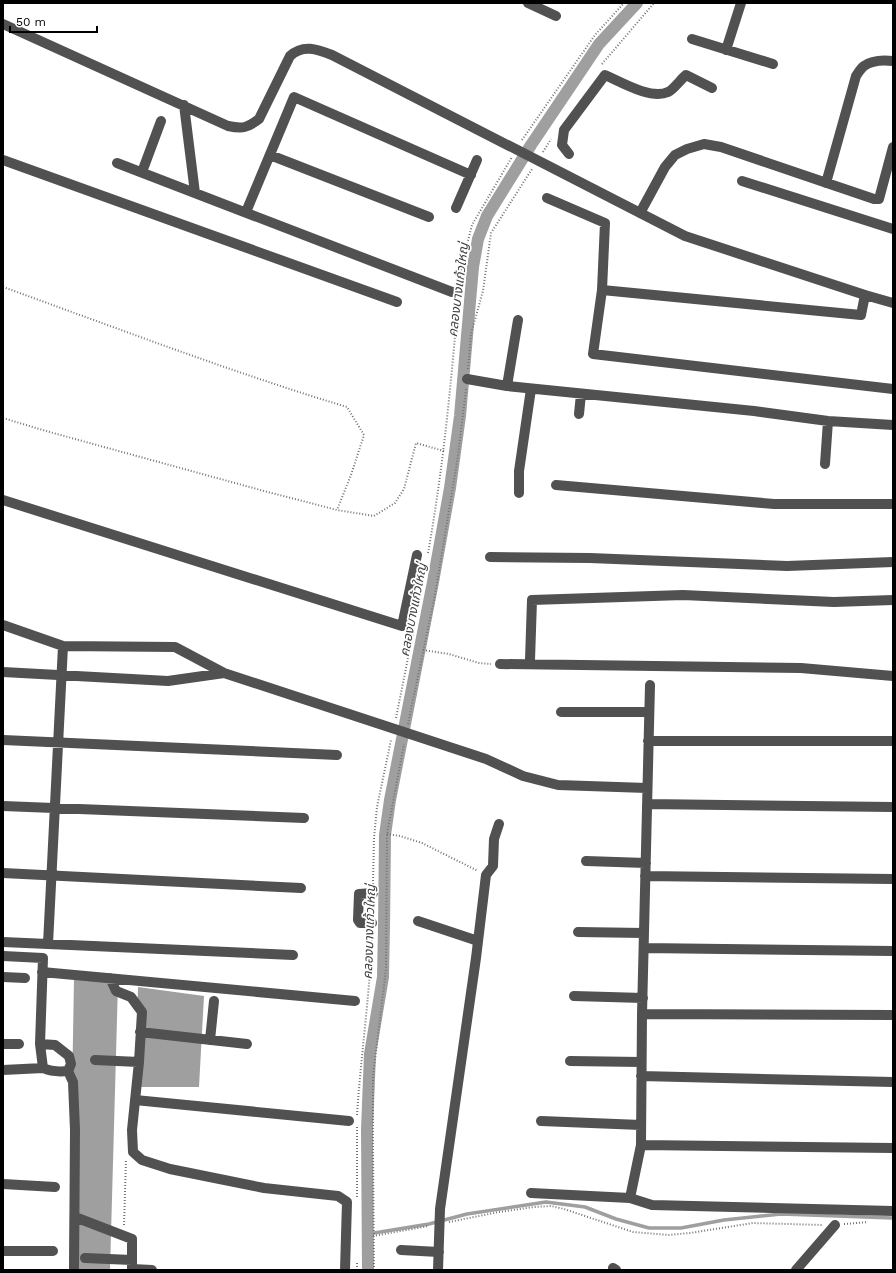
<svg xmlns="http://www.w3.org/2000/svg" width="896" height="1273" font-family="'Work Sans','Noto Sans Thai',sans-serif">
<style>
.water{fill:#9f9f9f}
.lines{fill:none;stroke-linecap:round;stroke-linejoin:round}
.stream{stroke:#9f9f9f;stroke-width:3.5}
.canal{stroke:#9f9f9f;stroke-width:12}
.path{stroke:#737373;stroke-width:2;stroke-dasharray:1 2;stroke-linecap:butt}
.minor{stroke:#515151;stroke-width:10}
.labels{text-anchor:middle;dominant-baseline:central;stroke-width:3.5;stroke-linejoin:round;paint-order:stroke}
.water-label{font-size:13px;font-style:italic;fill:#404040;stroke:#fff}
</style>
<rect width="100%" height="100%" fill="#fff"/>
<!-- water -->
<path class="water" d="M 74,978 L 118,983 L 110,1270 L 69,1270 Z
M 138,987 L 204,996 L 199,1087 L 135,1087 Z"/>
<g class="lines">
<!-- stream -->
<path class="stream" d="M 368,1234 L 429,1224 L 467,1214 L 546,1202 L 585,1207 L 616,1219 L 649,1228 L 681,1228 L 724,1220 L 781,1214 L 893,1218"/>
<!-- canal -->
<path class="canal" d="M 368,1270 L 367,1129 L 370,1054 L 383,977 L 384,928 L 385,835 L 390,800 L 433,582 L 450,488 L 460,416 L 473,267 L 478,239 L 487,216 L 531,145 L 599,44 L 637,3"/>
<!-- path -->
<path class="path" d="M 602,64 L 654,3
M 522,140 L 595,35 L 624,3
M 543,152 L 551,139
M 460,285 L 462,264 L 472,225 L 512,157
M 3,287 C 117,328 231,372 347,407 L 364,435 L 351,475 L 337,510
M 468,369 L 471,334 L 483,291 L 491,233 L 532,169
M 3,418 L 46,431 L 264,491 L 337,510 L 374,516 L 395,503 L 404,489 L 416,443 L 444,451
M 428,553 C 443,469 451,385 458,301
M 423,650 L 449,654 L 479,663 L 491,664
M 396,718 L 414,628
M 408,724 L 435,595 L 458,456 L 466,389
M 387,834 L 400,836 L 422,843 L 478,871
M 373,884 L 374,838 L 377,807 L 391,740
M 372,914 L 373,904
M 357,1115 C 361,1054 370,994 372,934
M 357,1127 L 357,1197
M 449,1222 L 499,1212 L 534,1207 L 551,1206 L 564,1209 L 633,1232 L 668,1235 L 690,1233 L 753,1223 L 822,1225
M 844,1224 L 868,1222
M 124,1225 L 126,1159
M 373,1236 L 429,1226
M 357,1263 L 357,1270
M 374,1270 L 373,1146 L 373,1077 L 386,969 L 387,834 L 404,744"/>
<!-- minor -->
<path class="minor" d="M 528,3 L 556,16
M 3,24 L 228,126 C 243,129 247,128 259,119 L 290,56 C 303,44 317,49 332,55 L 685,236 L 865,295 L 893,303
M 692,39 L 773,64
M 726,50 L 741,3
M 184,105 L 195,193
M 569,154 L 562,145 L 564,130 L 605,75 C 621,82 651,100 668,92 C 673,90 681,79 686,75 L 712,88
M 270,155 L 429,217
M 3,160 L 397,302
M 117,163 L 452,292
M 142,172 L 161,121
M 742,181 L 893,229
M 826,183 L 856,76 C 858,73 861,68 864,66 C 872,60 884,60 893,61
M 547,198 L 605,223 L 602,290 L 593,354 L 893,389
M 456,208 L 477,160
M 246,212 L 294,97 L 471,175
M 640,213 L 665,167 L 675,155 L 687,149 L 704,144 L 721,147 L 874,199 L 879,199 L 893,147
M 602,290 L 861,315 L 865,295
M 467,379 L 507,386 L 754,411 L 828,421 L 893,425
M 507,386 L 518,320
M 579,414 L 581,394
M 825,464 L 828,421
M 556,485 L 774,504 L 893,504
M 519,493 L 519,471 L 531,389
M 3,500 L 402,626 L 417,555
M 490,557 L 590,558 L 787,566 L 893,562
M 3,625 L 63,646 L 48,944
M 63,646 L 175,647 L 224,673
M 530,660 L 532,600 L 683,595 L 834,602 L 893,600
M 500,664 L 801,668 L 893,676
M 3,672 L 168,681 L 224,673 L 486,759 L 523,776 L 558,785 L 647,788
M 561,712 L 649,712
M 3,740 L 337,755
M 648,741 L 893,741
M 647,804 L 893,807
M 3,806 L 304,818
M 586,861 L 646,863
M 3,873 L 301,888
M 645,876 L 893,879
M 418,921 L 478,941
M 372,923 L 360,923 L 358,920 L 359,894 L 373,893
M 578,932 L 644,933
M 3,942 L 293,955
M 644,948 L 893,951
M 3,956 L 43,958 L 40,1044 L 43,1068 C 52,1072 59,1072 68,1071 L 71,1064 L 69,1056 L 55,1045 L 40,1044
M 42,972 L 355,1001
M 3,977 L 25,978
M 110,978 L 116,991 L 131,997 L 142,1012 L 139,1062 L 132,1130 L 133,1152 L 142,1160 L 170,1169 L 264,1188 L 338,1196 L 347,1202 L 345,1270
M 574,996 L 643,998
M 642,1014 L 893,1015
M 140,1032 L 247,1044
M 210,1040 L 214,1001
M 3,1044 L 19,1044
M 95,1060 L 139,1062
M 570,1061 L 641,1062
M 3,1070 L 43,1068
M 68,1071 L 73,1082 L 75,1130 L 74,1270
M 641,1076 L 893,1082
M 135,1100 L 349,1121
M 541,1121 L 641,1125
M 641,1145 L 893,1148
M 3,1184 L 55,1187
M 531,1193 L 630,1198 L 641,1145 L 642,1014 L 650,685
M 630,1198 L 652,1205 L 893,1211
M 75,1217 L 132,1239 L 132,1270
M 401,1250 L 439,1252
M 3,1251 L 53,1251
M 85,1258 L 132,1260
M 613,1268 L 616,1270
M 132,1269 L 152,1270
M 438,1270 L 440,1209 L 476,958 L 486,875 L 493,866 L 494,839 L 499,824
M 796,1270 L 835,1225"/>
</g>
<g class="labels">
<!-- water labels -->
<g class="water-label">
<text transform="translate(458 290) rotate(-83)">คลองบางแก้วใหญ่</text>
<text transform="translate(413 610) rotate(-79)">คลองบางแก้วใหญ่</text>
<text transform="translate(369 932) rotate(-88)">คลองบางแก้วใหญ่</text>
</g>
</g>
<!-- border -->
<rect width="896" height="1273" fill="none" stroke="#000000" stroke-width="8"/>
<!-- scale -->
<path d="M10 26v6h87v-6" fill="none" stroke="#000000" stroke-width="2"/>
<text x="16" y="26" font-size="12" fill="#000000" stroke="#ffffff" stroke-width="3" paint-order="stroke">50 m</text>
</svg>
